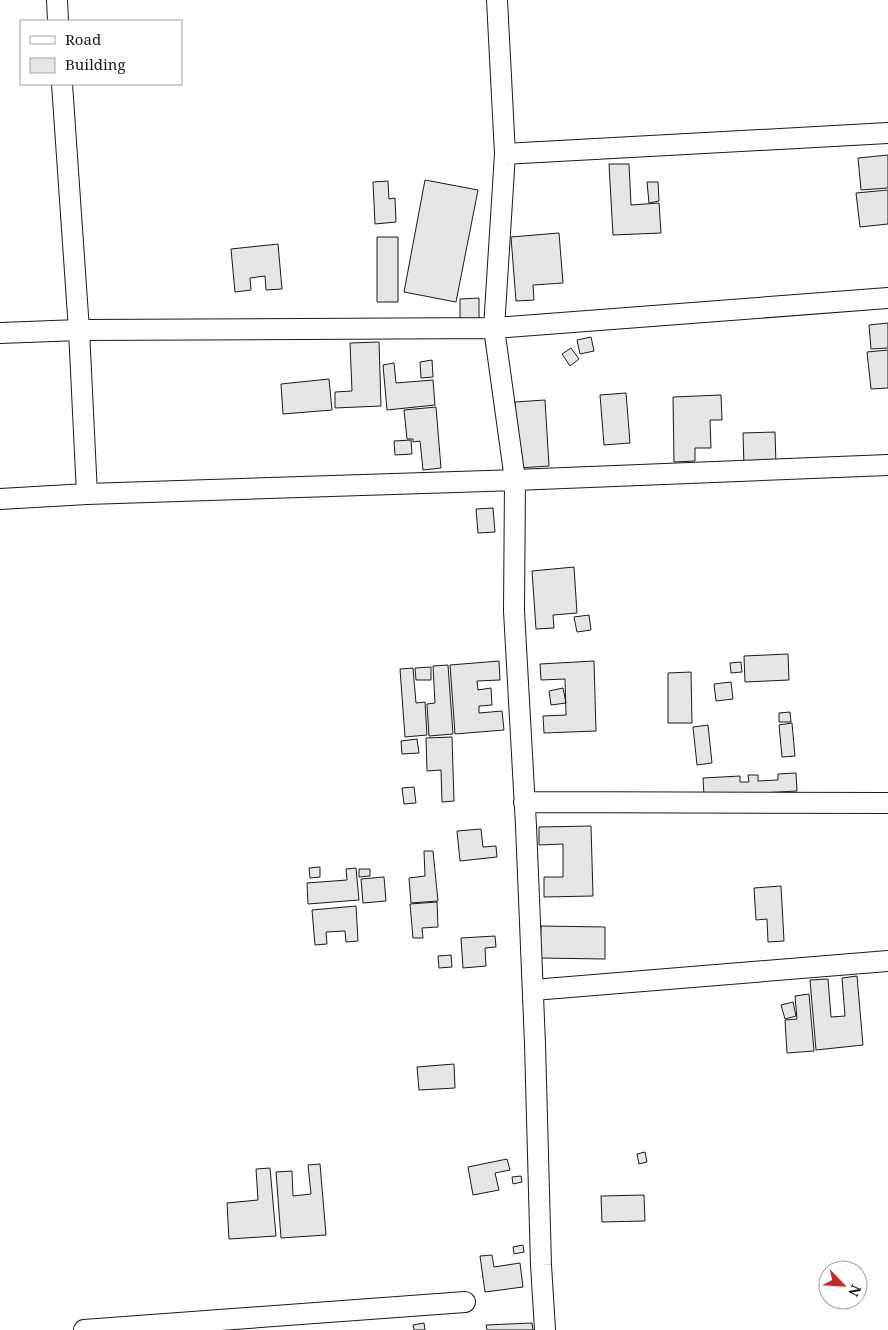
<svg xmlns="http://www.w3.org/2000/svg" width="888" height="1330" font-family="'Noto Serif',serif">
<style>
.building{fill:#e6e6e6;stroke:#1a1a1a}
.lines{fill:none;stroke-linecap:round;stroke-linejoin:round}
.minor-casing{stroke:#1a1a1a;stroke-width:22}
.minor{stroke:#fff;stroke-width:20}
</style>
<rect width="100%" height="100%" fill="#fff"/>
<!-- building -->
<path class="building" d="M 888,155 L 888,188 L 861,190 L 858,158 Z
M 609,164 L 629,164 L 631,205 L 659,203 L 661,233 L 613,235 Z
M 425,180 L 478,190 L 456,302 L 404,292 Z
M 388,181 L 389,199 L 395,198 L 396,222 L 375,224 L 373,182 Z
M 647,182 L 658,182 L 659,201 L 649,203 Z
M 888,190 L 888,224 L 860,227 L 856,193 Z
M 559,233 L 563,283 L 533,285 L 534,300 L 516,301 L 511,237 Z
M 377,237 L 398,237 L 398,302 L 377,302 Z
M 278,244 L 282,289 L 266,290 L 265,276 L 250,278 L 251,290 L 235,292 L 231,249 Z
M 479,298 L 479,320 L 460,320 L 460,299 Z
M 888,323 L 888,348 L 871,349 L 869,325 Z
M 591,337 L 594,351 L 580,354 L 577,340 Z
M 379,342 L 381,406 L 335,408 L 335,392 L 352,391 L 350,343 Z
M 571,348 L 579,359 L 570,366 L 562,354 Z
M 888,350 L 888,388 L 871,389 L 867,352 Z
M 432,360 L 433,377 L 421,378 L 420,362 Z
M 394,363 L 396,383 L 433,380 L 435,405 L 387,410 L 383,365 Z
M 329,379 L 332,410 L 283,414 L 281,384 Z
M 626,393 L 630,443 L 604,445 L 600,395 Z
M 721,395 L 722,420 L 710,420 L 711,448 L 695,448 L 695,461 L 674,462 L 673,397 Z
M 545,400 L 549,466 L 519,468 L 515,402 Z
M 436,407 L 441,468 L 423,470 L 420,441 L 413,442 L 413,439 L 407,439 L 404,410 Z
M 775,432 L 776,465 L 744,466 L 743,433 Z
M 411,440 L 412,454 L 395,455 L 394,441 Z
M 493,508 L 495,532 L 478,533 L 476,509 Z
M 574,567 L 577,613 L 553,615 L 554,628 L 536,629 L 532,571 Z
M 589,615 L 591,630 L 577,632 L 574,617 Z
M 788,654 L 789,680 L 745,682 L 744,656 Z
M 499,661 L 500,680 L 477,681 L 478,690 L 491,688 L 492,705 L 479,706 L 479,713 L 502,711 L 504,730 L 455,734 L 450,665 Z
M 594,661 L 596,731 L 544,733 L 543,716 L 566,715 L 565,679 L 541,680 L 540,664 Z
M 741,662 L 742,672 L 731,673 L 730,663 Z
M 448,665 L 453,734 L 429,736 L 427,704 L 435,703 L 433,666 Z
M 431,667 L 431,680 L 416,680 L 415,668 Z
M 413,668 L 416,703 L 425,702 L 427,735 L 405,737 L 400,669 Z
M 691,672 L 692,723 L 668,723 L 668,673 Z
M 731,682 L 733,699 L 716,701 L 714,684 Z
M 563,688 L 566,703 L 551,705 L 549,691 Z
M 790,712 L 791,722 L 779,722 L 779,713 Z
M 792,723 L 795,756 L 782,757 L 779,725 Z
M 708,725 L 712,763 L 697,765 L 693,727 Z
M 452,737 L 454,801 L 442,802 L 441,770 L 427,771 L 426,738 Z
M 417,739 L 419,753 L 402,754 L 401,741 Z
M 796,773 L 797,791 L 704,796 L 703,778 L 740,776 L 740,782 L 749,782 L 748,775 L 758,775 L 758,781 L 778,780 L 778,774 Z
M 414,787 L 416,803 L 404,804 L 402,788 Z
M 591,826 L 593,896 L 544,897 L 544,877 L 563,877 L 563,844 L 539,845 L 539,827 Z
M 481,829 L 483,847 L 496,846 L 497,857 L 460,861 L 457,831 Z
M 424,851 L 433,851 L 438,901 L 411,903 L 409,878 L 425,876 Z
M 320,867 L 320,877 L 310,878 L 309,868 Z
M 356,868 L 359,900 L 308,904 L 307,883 L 347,880 L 346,869 Z
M 359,869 L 370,869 L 370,876 L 359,877 Z
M 384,877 L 386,901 L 363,903 L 361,879 Z
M 781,886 L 784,941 L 768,942 L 767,919 L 756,920 L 754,888 Z
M 437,902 L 438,927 L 422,928 L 423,938 L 413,938 L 410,904 Z
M 356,906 L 358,941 L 346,942 L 345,931 L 326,932 L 327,944 L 315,945 L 312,910 Z
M 541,926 L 605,927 L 605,959 L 540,958 Z
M 495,936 L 496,947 L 485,948 L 486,966 L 463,968 L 461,938 Z
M 451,955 L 452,967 L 439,968 L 438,956 Z
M 857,976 L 863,1045 L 816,1050 L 810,980 L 828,979 L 831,1017 L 845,1016 L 842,978 Z
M 809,994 L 814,1051 L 787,1053 L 785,1020 L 797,1019 L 795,996 Z
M 793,1002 L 796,1016 L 785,1019 L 781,1005 Z
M 454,1064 L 455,1088 L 419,1090 L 417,1067 Z
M 645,1152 L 647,1162 L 639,1164 L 637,1154 Z
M 507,1159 L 510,1170 L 495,1173 L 499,1190 L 473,1195 L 468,1167 Z
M 320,1164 L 326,1235 L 281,1238 L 276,1172 L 292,1171 L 293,1196 L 311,1194 L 308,1165 Z
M 270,1168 L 276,1236 L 229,1239 L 227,1203 L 258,1200 L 256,1169 Z
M 521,1176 L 522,1182 L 513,1184 L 512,1177 Z
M 644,1195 L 645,1221 L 602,1222 L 601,1196 Z
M 523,1245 L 524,1252 L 514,1254 L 513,1247 Z
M 492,1255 L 494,1267 L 520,1263 L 523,1287 L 485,1292 L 480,1256 Z
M 424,1323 L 425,1330 L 414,1330 L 413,1325 Z
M 532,1323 L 533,1330 L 487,1330 L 486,1325 Z"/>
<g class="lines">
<!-- minor casing -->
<g class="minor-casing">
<path id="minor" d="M 57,0 L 58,21
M 497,0 L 505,154 L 494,328 L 515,480 L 514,611 L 526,826 L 535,1044 L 541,1265 L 545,1330
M 62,84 L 79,330 L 87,494
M 505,154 L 888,133
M 0,333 L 79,330 L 494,328 L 888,298
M 0,499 L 87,494 L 515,480 L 888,465
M 524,802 L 888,803
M 533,990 L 888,961
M 84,1330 L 465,1302"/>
</g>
<!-- minor -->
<use href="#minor" class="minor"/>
</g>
<!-- legend -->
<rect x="20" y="20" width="162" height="65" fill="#ffffff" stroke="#a3a3a3"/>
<rect x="30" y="36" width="25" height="8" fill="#ffffff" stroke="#a3a3a3"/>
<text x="65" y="45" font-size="15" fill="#1a1a1a">Road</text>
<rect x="30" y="58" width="25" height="15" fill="#e6e6e6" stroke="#a3a3a3"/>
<text x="65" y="70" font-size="15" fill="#1a1a1a">Building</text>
<!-- north arrow -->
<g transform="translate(843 1285) rotate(115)"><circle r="24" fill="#ffffff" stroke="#a3a3a3"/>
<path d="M0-4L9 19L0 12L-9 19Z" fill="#c62828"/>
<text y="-8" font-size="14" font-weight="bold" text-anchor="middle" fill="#1a1a1a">N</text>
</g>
</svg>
